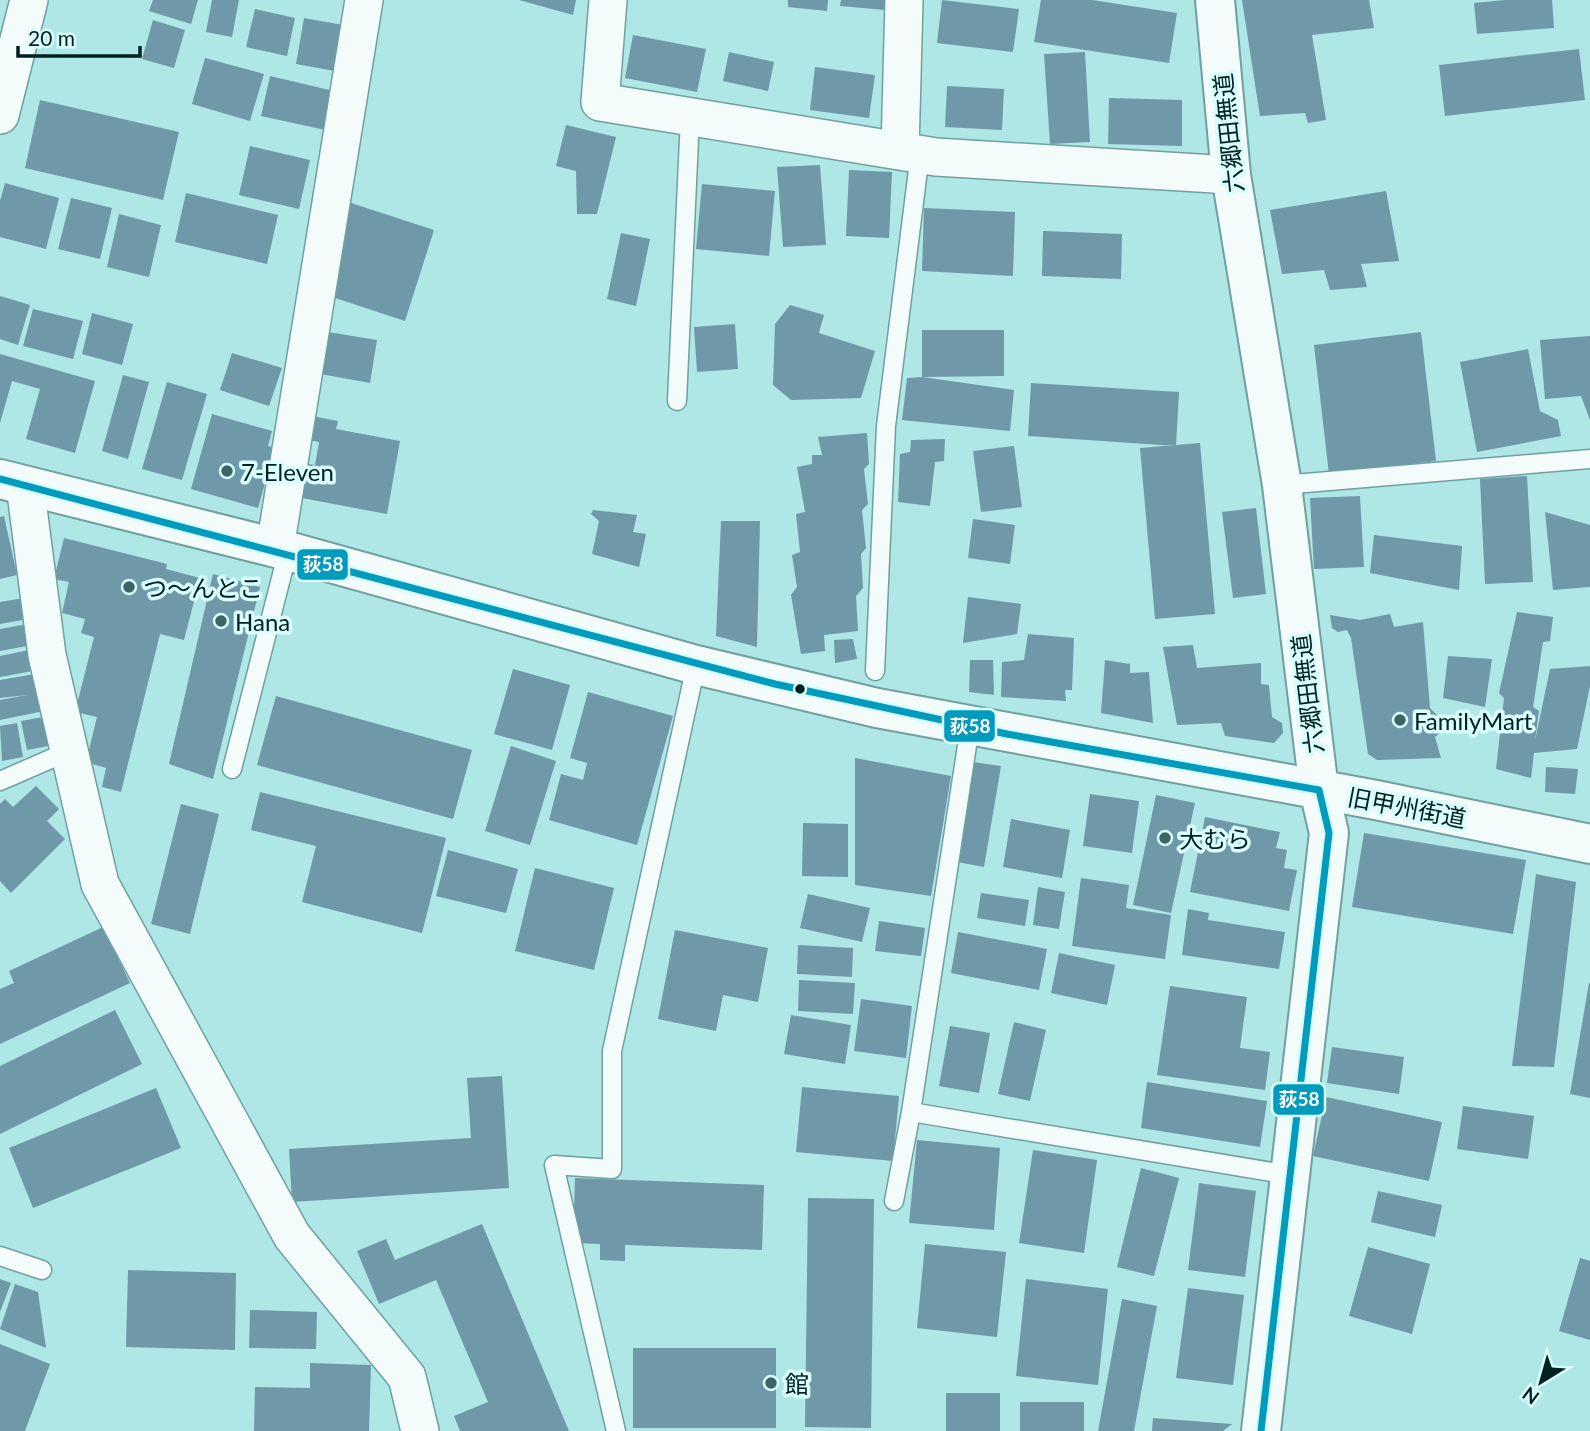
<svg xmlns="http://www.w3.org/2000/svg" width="1590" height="1431" font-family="Lato,'Noto Sans JP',sans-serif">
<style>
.building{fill:#6f98a8}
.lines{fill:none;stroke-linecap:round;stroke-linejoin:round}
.service-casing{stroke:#70a0a0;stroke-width:21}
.minor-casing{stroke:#70a0a0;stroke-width:40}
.tertiary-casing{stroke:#70a0a0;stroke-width:42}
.service{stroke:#f3fbfb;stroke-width:18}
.minor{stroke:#f3fbfb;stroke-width:37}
.tertiary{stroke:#f3fbfb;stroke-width:38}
.bus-1-casing{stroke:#d9fefd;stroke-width:12}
.bus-1{stroke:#009bbd;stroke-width:7}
.poi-dot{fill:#3d6566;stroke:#d9fefd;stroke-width:2.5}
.bus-dot{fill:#002021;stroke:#d9fefd;stroke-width:2.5}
.labels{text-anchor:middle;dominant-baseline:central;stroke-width:7;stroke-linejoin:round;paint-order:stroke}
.street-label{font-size:24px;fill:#002021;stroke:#d9fefd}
.poi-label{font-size:24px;fill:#002021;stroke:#d9fefd;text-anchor:start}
.line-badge{stroke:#d9fefd;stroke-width:2.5}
.badge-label{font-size:19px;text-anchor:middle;font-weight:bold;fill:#fff}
</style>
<rect width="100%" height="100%" fill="#afe6e6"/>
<!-- building -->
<path class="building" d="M 153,0 L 198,0 L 191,24 L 149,11 Z
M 212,0 L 239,0 L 232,37 L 206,32 Z
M 519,0 L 576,0 L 573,15 Z
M 788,0 L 828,0 L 827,11 L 788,7 Z
M 841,0 L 886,0 L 885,10 L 840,6 Z
M 942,0 L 1019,9 L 1013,52 L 937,43 Z
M 1041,0 L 1092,0 L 1177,13 L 1169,63 L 1034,42 Z
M 1242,0 L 1369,0 L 1374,28 L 1312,35 L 1326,120 L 1308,123 L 1305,113 L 1260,116 Z
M 1505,0 L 1552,0 L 1554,28 L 1477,34 L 1474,3 Z
M 255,9 L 295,18 L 287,56 L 246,47 Z
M 304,18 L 354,27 L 346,73 L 296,64 Z
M 153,20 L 185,30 L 174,68 L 142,59 Z
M 633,35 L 706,49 L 697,92 L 625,78 Z
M 1579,49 L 1585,100 L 1445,116 L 1439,65 Z
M 729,52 L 774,62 L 768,91 L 723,81 Z
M 1085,52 L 1090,142 L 1050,144 L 1044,54 Z
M 205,58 L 264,74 L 250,121 L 192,104 Z
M 815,67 L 875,75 L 869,118 L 810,110 Z
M 270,76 L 338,92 L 330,131 L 261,116 Z
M 947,86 L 1004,89 L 1002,130 L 945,127 Z
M 1109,98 L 1182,100 L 1182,146 L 1108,144 Z
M 40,100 L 179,132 L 163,200 L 25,168 Z
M 566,125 L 616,137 L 597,214 L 577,214 L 576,171 L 556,166 Z
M 250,146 L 310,160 L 299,209 L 239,195 Z
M 820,165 L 826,245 L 783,247 L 777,167 Z
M 849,170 L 892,172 L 889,238 L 846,236 Z
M 5,183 L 59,198 L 46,249 L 0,237 L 0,201 Z
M 702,184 L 775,191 L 769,256 L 696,249 Z
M 1386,191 L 1399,261 L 1361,264 L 1367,287 L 1330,290 L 1324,270 L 1282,274 L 1270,210 Z
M 186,193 L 278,215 L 267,264 L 175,242 Z
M 71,198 L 112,208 L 100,259 L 58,249 Z
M 348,202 L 434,230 L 405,321 L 320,293 Z
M 924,208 L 1015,212 L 1013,276 L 922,271 Z
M 119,214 L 161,225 L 149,277 L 107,267 Z
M 1043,231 L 1122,234 L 1121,279 L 1042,276 Z
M 621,233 L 650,239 L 636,306 L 607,299 Z
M 0,296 L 30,305 L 18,345 L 0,339 Z
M 790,305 L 824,315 L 819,333 L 875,351 L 861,398 L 791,400 L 773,385 L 775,324 Z
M 33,309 L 83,321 L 73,359 L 23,346 Z
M 92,313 L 133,324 L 122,365 L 82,354 Z
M 735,324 L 738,369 L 697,372 L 694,327 Z
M 922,330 L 1004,330 L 1004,376 L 922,377 Z
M 322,331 L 377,340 L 370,383 L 315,373 Z
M 1421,332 L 1436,461 L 1329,474 L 1314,345 Z
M 1590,336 L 1590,420 L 1581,396 L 1545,399 L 1540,340 Z
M 1528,349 L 1540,411 L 1558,420 L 1561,436 L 1477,452 L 1460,362 Z
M 232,353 L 282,368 L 269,406 L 220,390 Z
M 0,354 L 95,381 L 75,453 L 26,439 L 40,389 L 12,381 L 0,423 Z
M 123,375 L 149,382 L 128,459 L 102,451 Z
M 922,377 L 1014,390 L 1010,431 L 902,420 L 907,378 Z
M 167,382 L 207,394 L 182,480 L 142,469 Z
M 1031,383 L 1179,392 L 1176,446 L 1028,436 Z
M 212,414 L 272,431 L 268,446 L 275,448 L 258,508 L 191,489 Z
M 306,415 L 338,421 L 336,429 L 400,441 L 387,514 L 302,498 L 308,464 L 315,465 L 319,442 L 302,439 Z
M 867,433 L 869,464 L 864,469 L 868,504 L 862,510 L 866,548 L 861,554 L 863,588 L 856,596 L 858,631 L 824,635 L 825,651 L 801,654 L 791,595 L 797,587 L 792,555 L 800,552 L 796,514 L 805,512 L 797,467 L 812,464 L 812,455 L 822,455 L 818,437 Z
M 945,439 L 944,461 L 935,462 L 930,506 L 898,502 L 900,454 L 910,452 L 911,440 Z
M 1200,443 L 1215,614 L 1155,619 L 1140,448 Z
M 1014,446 L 1022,507 L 981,512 L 973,451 Z
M 1527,476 L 1533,582 L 1485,584 L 1480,479 Z
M 1360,496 L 1364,567 L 1314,569 L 1310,498 Z
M 1256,508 L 1266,594 L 1233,598 L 1222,512 Z
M 593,510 L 637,515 L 633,532 L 646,534 L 639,567 L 592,554 L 599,521 L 591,514 Z
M 1545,512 L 1590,525 L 1590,587 L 1553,590 Z
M 4,516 L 17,575 L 0,579 L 0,517 Z
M 973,519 L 1015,525 L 1010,564 L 968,558 Z
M 721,521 L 760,521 L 757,647 L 716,636 Z
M 1374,535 L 1462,546 L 1459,590 L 1370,573 Z
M 64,538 L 167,564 L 166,569 L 200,578 L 184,640 L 160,634 L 121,792 L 102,787 L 106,768 L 86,762 L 97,717 L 75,712 L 94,637 L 81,633 L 85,619 L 62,613 L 69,582 L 54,579 Z
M 213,574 L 260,587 L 213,779 L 169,764 Z
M 968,597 L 1021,604 L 1017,634 L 963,643 Z
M 24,598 L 28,619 L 0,624 L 0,602 Z
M 1517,612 L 1553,617 L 1550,641 L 1543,642 L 1533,707 L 1539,711 L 1535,741 L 1550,669 L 1590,666 L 1590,686 L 1577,749 L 1534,753 L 1531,778 L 1496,769 L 1504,698 L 1499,693 Z
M 1390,614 L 1394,627 L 1423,622 L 1430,708 L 1442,720 L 1442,731 L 1435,737 L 1441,758 L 1377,760 L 1368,754 L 1351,638 L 1347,630 L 1338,632 L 1332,628 L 1330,615 L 1360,620 Z
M 28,624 L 32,645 L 0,651 L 0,629 Z
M 1028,634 L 1074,638 L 1072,690 L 1065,690 L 1066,701 L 1001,697 L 1002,662 L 1024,660 Z
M 853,639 L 857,659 L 835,663 L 834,640 Z
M 1193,645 L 1197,668 L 1261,663 L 1261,684 L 1269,685 L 1272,717 L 1282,723 L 1283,733 L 1274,743 L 1225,736 L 1221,723 L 1177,725 L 1163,647 Z
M 34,649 L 38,670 L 0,677 L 0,656 Z
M 1448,656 L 1492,659 L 1485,707 L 1443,698 Z
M 970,660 L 993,660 L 994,695 L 969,692 Z
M 1105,660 L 1130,664 L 1130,673 L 1149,672 L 1153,723 L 1101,713 Z
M 513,669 L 570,685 L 552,750 L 494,734 Z
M 35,674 L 44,711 L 0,720 L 0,700 L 27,695 L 0,698 L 0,680 Z
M 588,692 L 673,716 L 637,845 L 549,820 L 561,774 L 583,780 L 587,763 L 570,758 Z
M 276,696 L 472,750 L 453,819 L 257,765 Z
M 48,716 L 53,745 L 27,750 L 21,721 Z
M 17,723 L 23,757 L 2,761 L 0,726 Z
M 511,746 L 556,761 L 530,845 L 485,831 Z
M 855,758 L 951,776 L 931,896 L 855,885 Z
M 973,762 L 1001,766 L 984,867 L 957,862 Z
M 1546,767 L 1578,769 L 1575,794 L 1545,792 Z
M 36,786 L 59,809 L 47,821 L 65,839 L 11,893 L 0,881 L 0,804 L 5,799 L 13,807 Z
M 260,792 L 446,838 L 422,933 L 302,902 L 316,846 L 251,830 Z
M 1090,794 L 1139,801 L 1132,853 L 1083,846 Z
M 1156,795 L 1195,803 L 1171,913 L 1133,905 Z
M 181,804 L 219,814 L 190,934 L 151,924 Z
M 1205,817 L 1280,832 L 1276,848 L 1287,850 L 1284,868 L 1297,870 L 1289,911 L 1190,892 Z
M 1011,819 L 1070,830 L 1062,878 L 1003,867 Z
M 803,823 L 848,824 L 848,877 L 802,876 Z
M 1364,833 L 1526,860 L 1513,934 L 1352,907 Z
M 448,850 L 518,869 L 506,913 L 436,896 Z
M 535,868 L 614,888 L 594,970 L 515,951 Z
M 1536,874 L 1576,882 L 1554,1067 L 1512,1066 Z
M 1081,878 L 1129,885 L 1126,908 L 1171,915 L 1165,959 L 1072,946 Z
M 1038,887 L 1065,892 L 1059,929 L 1033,925 Z
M 981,893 L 1029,900 L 1025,926 L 977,918 Z
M 808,894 L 870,908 L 862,942 L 800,928 Z
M 1188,909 L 1209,913 L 1208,920 L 1285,932 L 1279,969 L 1182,955 Z
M 879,921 L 925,928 L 921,956 L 875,951 Z
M 103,927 L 130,983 L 0,1044 L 0,989 L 14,983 L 9,971 Z
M 675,930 L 768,948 L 758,1002 L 723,995 L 716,1031 L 658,1019 Z
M 958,932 L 1047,949 L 1039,990 L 951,973 Z
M 798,945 L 853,948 L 852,977 L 797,974 Z
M 1059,953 L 1115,965 L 1107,1005 L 1051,993 Z
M 799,980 L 855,983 L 853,1014 L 798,1011 Z
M 1589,983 L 1590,983 L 1590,1098 L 1570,1094 Z
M 1170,986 L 1247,997 L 1240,1048 L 1270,1052 L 1265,1090 L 1157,1075 Z
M 861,999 L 912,1006 L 906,1058 L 854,1051 Z
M 115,1010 L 142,1064 L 0,1134 L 0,1066 Z
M 791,1015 L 851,1025 L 845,1064 L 784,1054 Z
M 1014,1022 L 1046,1030 L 1030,1101 L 998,1094 Z
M 950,1026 L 990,1033 L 979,1093 L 939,1086 Z
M 1332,1047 L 1404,1057 L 1399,1094 L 1327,1083 Z
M 502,1076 L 509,1188 L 292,1202 L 289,1149 L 471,1138 L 467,1078 Z
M 1147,1082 L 1267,1101 L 1260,1147 L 1141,1128 Z
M 802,1087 L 899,1096 L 893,1161 L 796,1152 Z
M 156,1088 L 181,1148 L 33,1208 L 9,1148 Z
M 1326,1097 L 1442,1122 L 1429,1181 L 1313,1156 Z
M 1463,1106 L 1534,1116 L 1528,1159 L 1457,1149 Z
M 917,1140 L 1000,1148 L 994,1230 L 909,1223 Z
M 1033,1150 L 1097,1160 L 1084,1253 L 1019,1243 Z
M 1141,1168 L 1179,1178 L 1154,1276 L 1117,1267 Z
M 575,1178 L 764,1185 L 762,1250 L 625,1245 L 625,1261 L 600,1260 L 600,1244 L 573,1243 Z
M 1199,1183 L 1256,1191 L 1245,1277 L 1188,1270 Z
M 1378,1191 L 1442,1205 L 1435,1237 L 1371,1222 Z
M 808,1198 L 874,1199 L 871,1428 L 805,1427 Z
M 482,1224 L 569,1431 L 460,1431 L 454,1416 L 488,1402 L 436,1280 L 379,1304 L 357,1251 L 386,1239 L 395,1260 Z
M 925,1244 L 1006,1252 L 997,1337 L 917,1328 Z
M 1368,1247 L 1430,1264 L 1412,1334 L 1349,1316 Z
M 1580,1258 L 1590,1261 L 1590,1340 L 1559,1331 Z
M 128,1270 L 236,1273 L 235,1350 L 126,1347 Z
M 0,1279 L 11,1283 L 0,1312 Z
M 1026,1279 L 1108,1289 L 1098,1385 L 1016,1376 Z
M 15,1284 L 38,1292 L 46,1348 L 0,1329 Z
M 1188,1288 L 1244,1295 L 1233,1385 L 1176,1378 Z
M 1122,1299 L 1157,1306 L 1134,1431 L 1098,1431 Z
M 250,1310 L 317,1312 L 316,1349 L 249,1348 Z
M 0,1344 L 50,1364 L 25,1431 L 0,1431 Z
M 633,1348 L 776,1348 L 776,1428 L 633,1428 Z
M 310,1363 L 371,1365 L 369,1431 L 254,1431 L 255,1387 L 310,1388 Z
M 946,1393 L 1000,1393 L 1000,1431 L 946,1431 Z
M 1020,1402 L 1084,1402 L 1084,1431 L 1020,1431 Z
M 1153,1418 L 1232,1424 L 1223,1431 L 1152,1431 Z"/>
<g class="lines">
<!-- service casing -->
<g class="service-casing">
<path id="service" d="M 677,401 L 690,117
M 1282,485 L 1590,459
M 875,671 L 886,426 L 920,154
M 232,769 L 288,551
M 0,781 L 69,751
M 911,1112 L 1290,1175
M 894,1201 L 911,1112 L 970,726
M 0,1256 L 42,1270
M 616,1431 L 554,1165 L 612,1169 L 612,1051 L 696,665"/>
</g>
<!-- minor casing -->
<g class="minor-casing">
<path id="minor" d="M 608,0 L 600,102 L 936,157 L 1231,175
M 0,115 L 29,0
M 900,151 L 904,0
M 25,485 L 47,655 L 100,884 L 292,1236 L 407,1377 L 420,1431
M 275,548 L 364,0"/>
</g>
<!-- tertiary casing -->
<g class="tertiary-casing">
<path id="tertiary" d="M 1215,0 L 1231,175 L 1282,485 L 1319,790 L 1329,833 L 1261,1431
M 0,479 L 288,551 L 696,665 L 877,708 L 1376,800 L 1590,844"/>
</g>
<!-- service -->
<use href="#service" class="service"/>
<!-- minor -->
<use href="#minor" class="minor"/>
<!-- tertiary -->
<use href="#tertiary" class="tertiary"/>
<!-- bus-1 casing -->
<g class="bus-1-casing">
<path id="bus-1" d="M 0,479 L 775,684 L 1007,734 L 1319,790 L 1329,833 L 1261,1431"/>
</g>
<!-- bus-1 -->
<use href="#bus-1" class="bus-1"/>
</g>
<!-- markers -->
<g class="poi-dot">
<circle cx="227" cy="471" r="7"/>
<circle cx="129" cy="587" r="7"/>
<circle cx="221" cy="621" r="7"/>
<circle cx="1400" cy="720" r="7"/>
<circle cx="1165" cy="838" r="7"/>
<circle cx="771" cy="1383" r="7"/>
</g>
<circle class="bus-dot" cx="800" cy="689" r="6"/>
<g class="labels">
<!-- street labels -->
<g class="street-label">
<text transform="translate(1228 133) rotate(-96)">六郷田無道</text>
<text transform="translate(1307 694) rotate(-97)">六郷田無道</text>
<text transform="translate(1407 807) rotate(11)">旧甲州街道</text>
</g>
<!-- poi labels -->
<g class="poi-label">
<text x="241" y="471">7-Eleven</text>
<text x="143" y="587">つ～んとこ</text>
<text x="235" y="621">Hana</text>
<text x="1414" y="720">FamilyMart</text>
<text x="1179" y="838">大むら</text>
<text x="785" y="1383">館</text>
</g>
</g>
<g class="line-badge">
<rect x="296" y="548" width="53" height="33" rx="7" fill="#009bbd"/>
<rect x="943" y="709" width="53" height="34" rx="7" fill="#009bbd"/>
<rect x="1272" y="1083" width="53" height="33" rx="7" fill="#009bbd"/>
</g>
<g class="badge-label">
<text x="323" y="571">荻58</text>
<text x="970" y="733">荻58</text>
<text x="1299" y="1106">荻58</text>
</g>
<!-- north arrow -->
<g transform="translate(1541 1382) rotate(217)" stroke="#d9fefd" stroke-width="5" paint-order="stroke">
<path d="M0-5L12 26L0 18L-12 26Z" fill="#002021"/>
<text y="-10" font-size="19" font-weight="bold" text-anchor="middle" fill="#002021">N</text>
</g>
<!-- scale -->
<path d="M18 46v10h122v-10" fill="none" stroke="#002021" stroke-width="3.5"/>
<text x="28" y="46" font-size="21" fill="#002021" stroke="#d9fefd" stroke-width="5" paint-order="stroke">20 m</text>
</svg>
